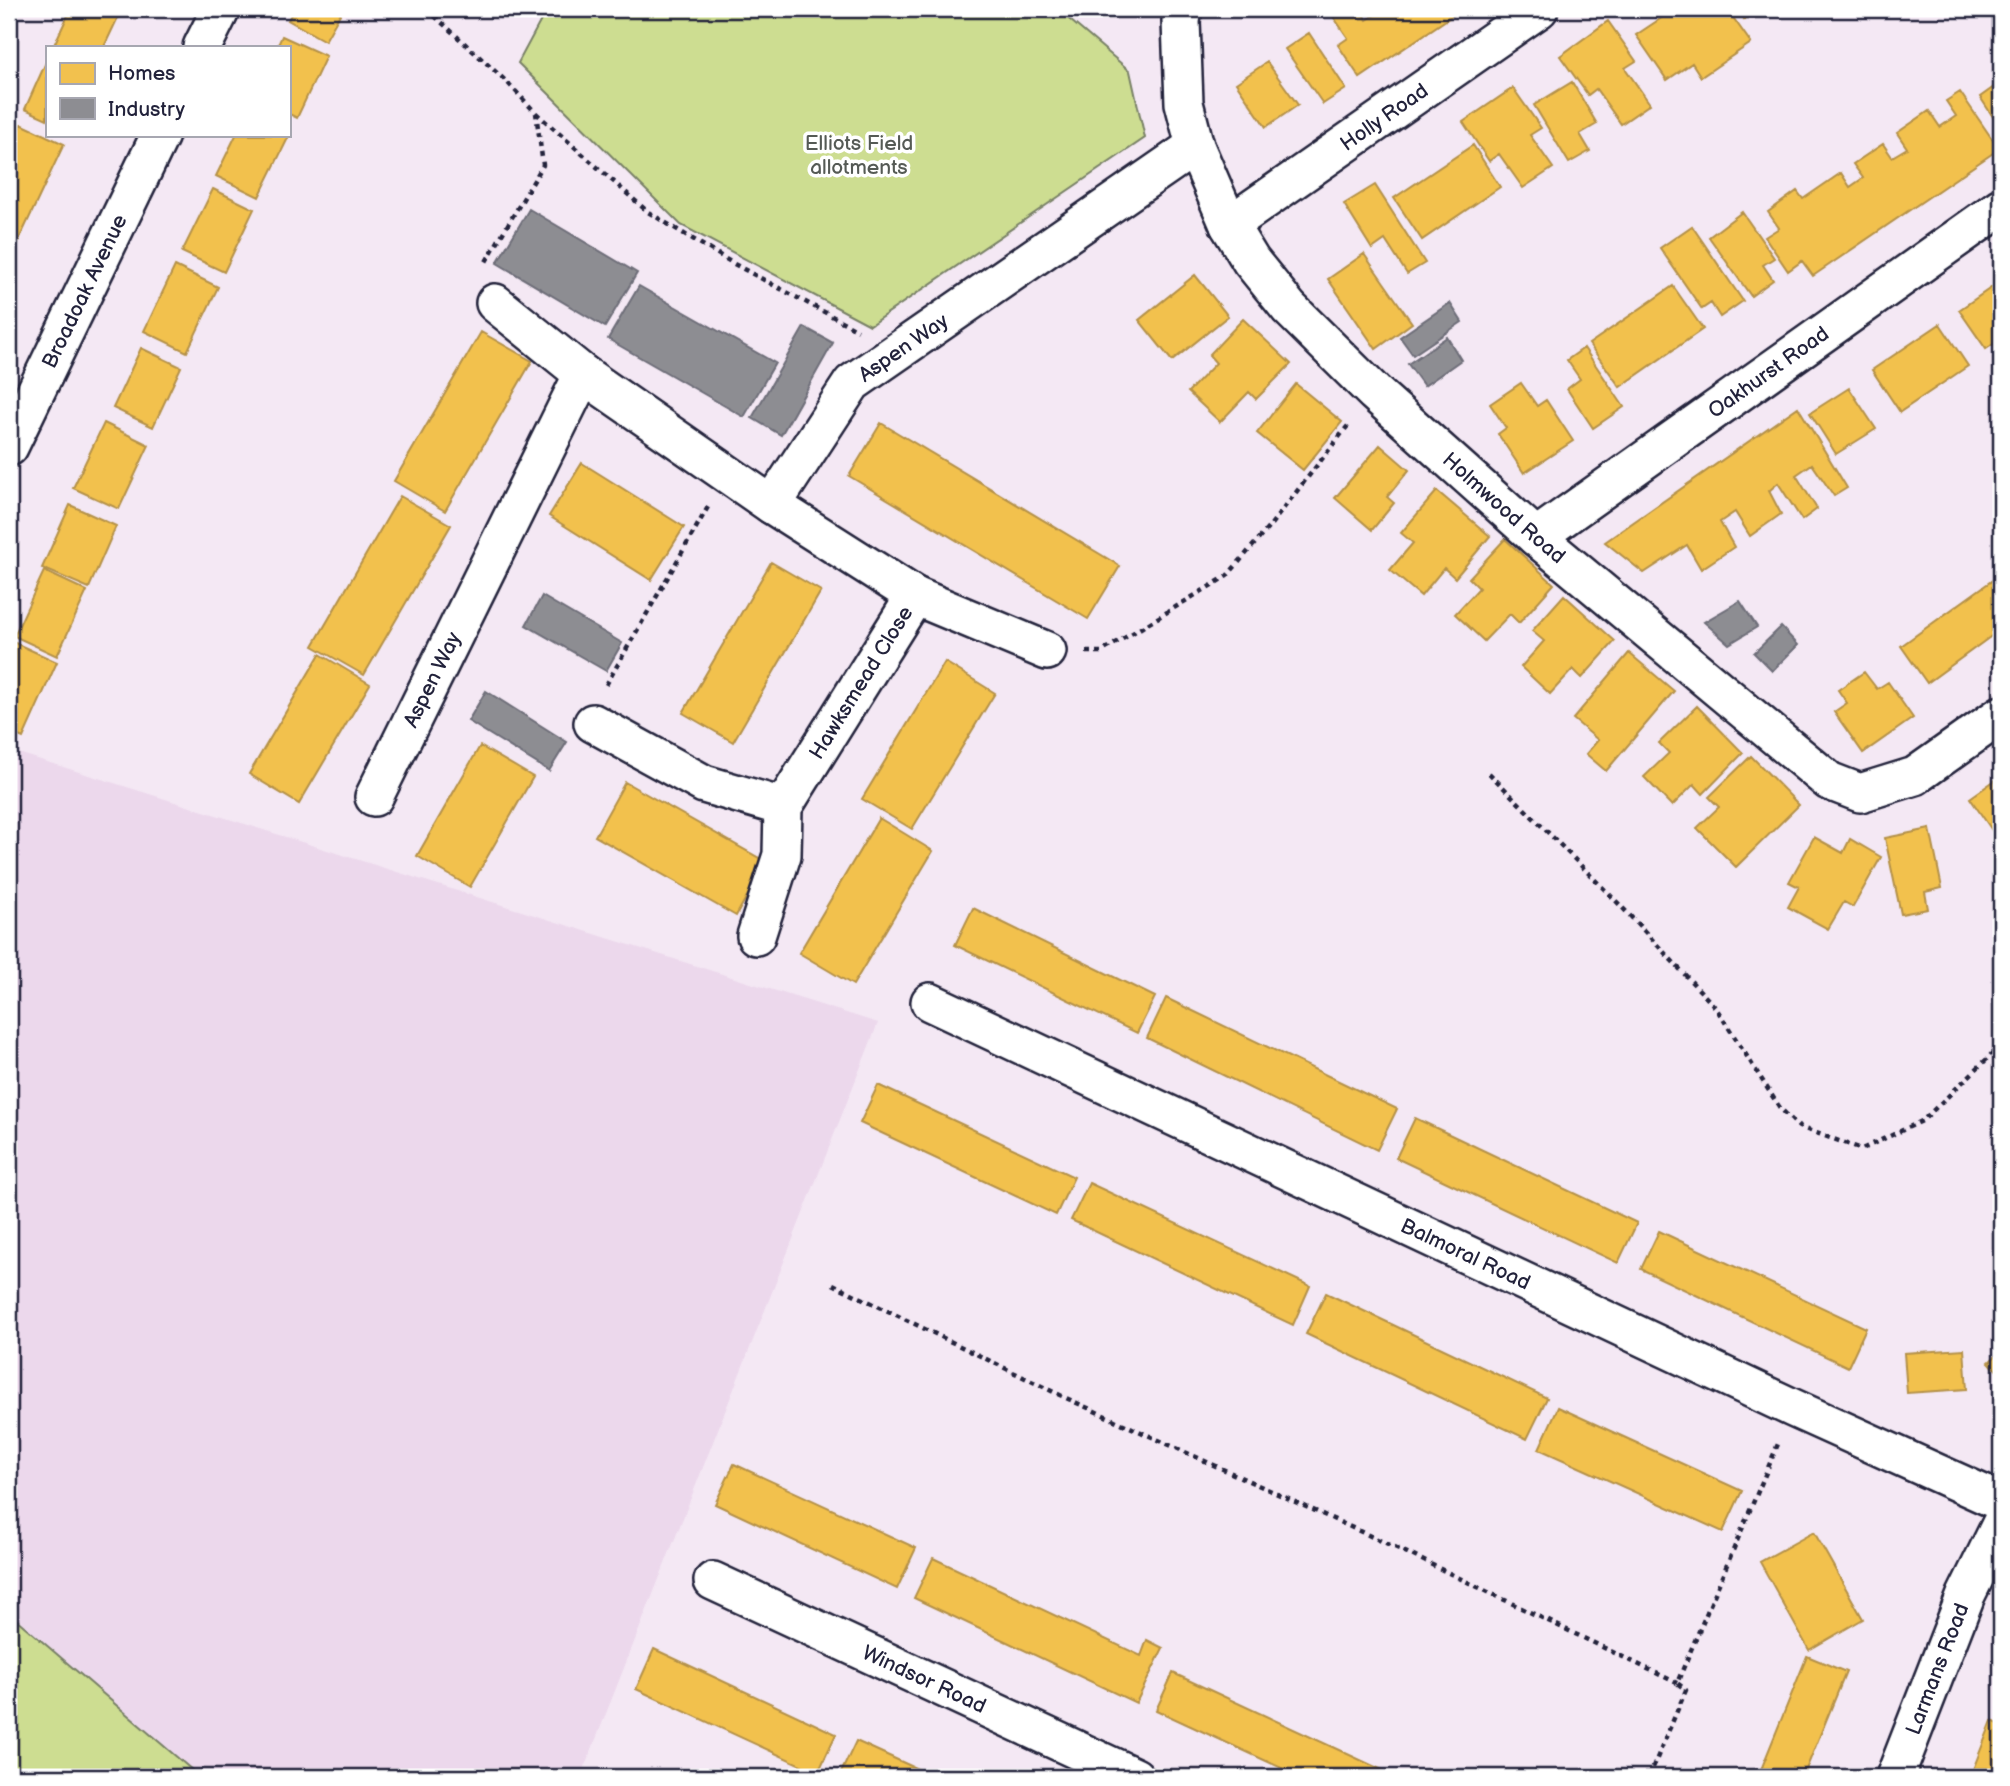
<svg xmlns="http://www.w3.org/2000/svg" width="2010" height="1786" font-family="'Balsamiq Sans',sans-serif">
<style>
.built{fill:#ecd8ec}
.green{fill:#cddd91;stroke:#788066;stroke-width:2}
.homes{fill:#f2c14e;stroke:#b49148;stroke-width:2}
.industry{fill:#8d8d92;stroke:#6d6d78;stroke-width:2}
.lines{fill:none;stroke-linecap:round;stroke-linejoin:round}
.minor-casing{stroke:#22223b;stroke-width:42}
.path{stroke:#22223b;stroke-width:4.5;stroke-dasharray:5 5;stroke-linecap:butt}
.minor{stroke:#fff;stroke-width:37}
.labels{text-anchor:middle;dominant-baseline:central;stroke-width:7;stroke-linejoin:round;paint-order:stroke}
.street-label{font-size:21px;fill:#22223b;stroke:#fff}
.park-label{font-size:21px;fill:#555a55;stroke:#fff}
</style>
<rect width="100%" height="100%" fill="#f4e8f4"/>
<filter id="ink" filterUnits="userSpaceOnUse"><feTurbulence type="fractalNoise" baseFrequency=".0143" numOctaves="2"/><feDisplacementMap in="SourceGraphic" scale="14" xChannelSelector="R" yChannelSelector="G"/><feConvolveMatrix kernelMatrix="1 2 1 2 8 2 1 2 1" color-interpolation-filters="sRGB"/></filter>
<g filter="url(#ink)">
<!-- built -->
<path class="built" d="M 9,750 L 878,1023 L 581,1777 L 9,1777 Z"/>
<!-- green -->
<path class="green" d="M 547,9 L 1057,9 L 1130,71 L 1145,138 L 870,325 L 681,225 L 518,63 Z
M 9,1613 L 200,1777 L 9,1777 Z"/>
<!-- homes -->
<path class="homes" d="M 71,9 L 122,9 L 104,47 L 53,47 Z
M 294,9 L 343,9 L 325,41 L 288,20 Z
M 1328,9 L 1359,9 L 1367,20 L 1384,9 L 1462,9 L 1360,78 L 1338,45 L 1348,38 Z
M 1675,9 L 1727,9 L 1751,43 L 1701,77 L 1692,63 L 1667,80 L 1636,35 Z
M 1738,9 L 1759,9 L 1744,19 Z
M 1608,21 L 1636,61 L 1625,68 L 1650,104 L 1621,124 L 1596,89 L 1588,95 L 1560,56 Z
M 1309,33 L 1346,89 L 1323,104 L 1285,49 Z
M 282,36 L 326,56 L 297,118 L 289,114 L 289,47 L 277,47 Z
M 47,60 L 47,119 L 25,109 Z
M 1267,62 L 1298,105 L 1266,127 L 1236,83 Z
M 1572,82 L 1597,124 L 1580,134 L 1590,151 L 1569,163 L 1534,105 Z
M 2001,82 L 2001,129 L 1980,97 Z
M 1513,88 L 1541,128 L 1530,135 L 1553,168 L 1523,188 L 1499,154 L 1489,161 L 1463,122 Z
M 1960,92 L 1999,149 L 1813,276 L 1802,261 L 1788,271 L 1765,237 L 1779,228 L 1768,212 L 1797,191 L 1803,199 L 1841,173 L 1850,187 L 1863,178 L 1853,164 L 1883,144 L 1892,157 L 1907,148 L 1897,133 L 1929,111 L 1940,127 L 1956,116 L 1946,101 Z
M 21,124 L 64,144 L 9,261 L 9,150 Z
M 289,131 L 291,132 L 259,197 L 216,176 L 236,135 L 289,135 Z
M 1473,145 L 1500,187 L 1422,240 L 1394,198 Z
M 1375,185 L 1425,263 L 1407,274 L 1385,240 L 1372,249 L 1344,204 Z
M 213,189 L 254,209 L 224,272 L 182,252 Z
M 1742,212 L 1774,258 L 1763,265 L 1773,280 L 1751,296 L 1709,237 Z
M 1692,226 L 1743,301 L 1720,317 L 1711,303 L 1702,309 L 1660,248 Z
M 1364,254 L 1412,323 L 1376,349 L 1328,279 Z
M 175,266 L 218,287 L 187,352 L 144,331 Z
M 1195,275 L 1228,316 L 1172,361 L 1139,320 Z
M 2001,281 L 2001,339 L 1986,349 L 1959,310 Z
M 1673,286 L 1703,329 L 1620,387 L 1589,344 Z
M 1243,319 L 1291,364 L 1256,399 L 1249,392 L 1220,422 L 1188,392 L 1216,363 L 1209,355 Z
M 1940,324 L 1968,366 L 1900,412 L 1872,370 Z
M 481,332 L 532,361 L 445,511 L 394,481 Z
M 141,348 L 181,367 L 153,427 L 113,408 Z
M 1584,348 L 1624,407 L 1593,428 L 1567,389 L 1580,379 L 1567,360 Z
M 1521,383 L 1537,406 L 1546,400 L 1573,441 L 1524,473 L 1498,434 L 1506,428 L 1490,404 Z
M 1296,384 L 1342,422 L 1303,470 L 1257,433 Z
M 1849,388 L 1876,429 L 1836,454 L 1810,413 Z
M 1798,407 L 1847,488 L 1834,496 L 1812,464 L 1796,475 L 1817,509 L 1802,520 L 1778,483 L 1769,491 L 1781,514 L 1750,536 L 1735,512 L 1720,522 L 1734,547 L 1701,569 L 1687,545 L 1644,573 L 1605,542 Z
M 104,423 L 149,445 L 119,509 L 73,488 Z
M 881,423 L 1120,566 L 1088,619 L 849,476 Z
M 1380,445 L 1409,470 L 1387,497 L 1394,503 L 1372,530 L 1335,498 Z
M 582,463 L 684,527 L 651,580 L 549,516 Z
M 1437,491 L 1490,536 L 1455,578 L 1444,568 L 1421,596 L 1390,570 L 1413,543 L 1401,533 Z
M 400,496 L 451,525 L 364,675 L 313,646 Z
M 70,505 L 116,526 L 89,588 L 42,568 Z
M 1505,539 L 1554,584 L 1519,623 L 1510,614 L 1484,641 L 1455,614 L 1479,588 L 1469,578 Z
M 771,562 L 821,591 L 733,742 L 683,713 Z
M 44,571 L 87,591 L 57,656 L 14,636 Z
M 2001,574 L 2001,629 L 1927,683 L 1901,646 Z
M 1564,595 L 1615,641 L 1582,678 L 1573,669 L 1550,694 L 1521,667 L 1544,641 L 1532,631 Z
M 13,642 L 57,662 L 23,738 L 9,732 L 9,652 Z
M 1629,653 L 1674,691 L 1606,771 L 1586,754 L 1598,740 L 1573,719 Z
M 320,654 L 370,684 L 299,804 L 249,774 Z
M 945,662 L 995,693 L 912,829 L 862,799 Z
M 1864,672 L 1877,689 L 1888,682 L 1913,718 L 1863,753 L 1834,712 L 1847,703 L 1838,690 Z
M 1697,706 L 1743,753 L 1703,794 L 1694,784 L 1672,806 L 1644,777 L 1669,753 L 1659,743 Z
M 480,746 L 533,777 L 470,887 L 417,856 Z
M 1751,756 L 1799,805 L 1736,867 L 1697,828 L 1719,807 L 1709,797 Z
M 2001,776 L 2001,841 L 2000,842 L 1970,798 Z
M 625,782 L 766,862 L 736,916 L 595,836 Z
M 879,818 L 933,851 L 853,985 L 799,953 Z
M 1930,829 L 1942,888 L 1925,892 L 1928,909 L 1901,914 L 1885,838 Z
M 1814,837 L 1843,853 L 1850,839 L 1881,857 L 1853,907 L 1844,902 L 1828,929 L 1788,907 L 1799,887 L 1789,882 Z
M 973,908 L 1155,997 L 1137,1033 L 955,945 Z
M 1166,998 L 1397,1109 L 1377,1150 L 1147,1038 Z
M 878,1085 L 1074,1177 L 1056,1215 L 860,1123 Z
M 1415,1118 L 1637,1223 L 1618,1263 L 1396,1158 Z
M 1089,1183 L 1310,1286 L 1293,1325 L 1071,1220 Z
M 1659,1231 L 1866,1328 L 1848,1367 L 1641,1269 Z
M 1326,1293 L 1547,1398 L 1527,1439 L 1306,1334 Z
M 1964,1349 L 1967,1389 L 1907,1393 L 1904,1353 Z
M 2001,1351 L 2001,1375 L 1989,1362 Z
M 1558,1407 L 1742,1491 L 1723,1532 L 1539,1449 Z
M 734,1464 L 916,1548 L 897,1589 L 715,1504 Z
M 1814,1532 L 1863,1619 L 1809,1650 L 1760,1562 Z
M 933,1558 L 1141,1656 L 1147,1640 L 1163,1648 L 1136,1703 L 914,1598 Z
M 654,1649 L 836,1734 L 818,1773 L 636,1689 Z
M 1807,1656 L 1846,1672 L 1803,1777 L 1758,1777 Z
M 1173,1673 L 1395,1776 L 1301,1777 L 1156,1710 Z
M 1992,1721 L 2001,1725 L 2001,1777 L 1970,1777 Z
M 856,1741 L 935,1777 L 839,1777 Z"/>
<!-- industry -->
<path class="industry" d="M 529,209 L 637,273 L 605,327 L 497,263 Z
M 639,286 L 775,363 L 744,417 L 608,339 Z
M 1450,303 L 1462,322 L 1413,355 L 1400,337 Z
M 804,327 L 833,343 L 781,435 L 752,418 Z
M 1447,337 L 1461,360 L 1424,386 L 1408,364 Z
M 542,596 L 622,643 L 606,671 L 526,625 Z
M 1740,601 L 1757,627 L 1729,644 L 1704,622 Z
M 1781,627 L 1798,645 L 1772,671 L 1754,653 Z
M 486,691 L 567,742 L 549,771 L 468,721 Z"/>
<g class="lines">
<!-- minor casing -->
<g class="minor-casing">
<g id="minor">
<path id="s1" d="M 1183,9 L 1181,21 L 1184,103 L 1195,146 L 1229,225 L 1251,261 L 1289,308 L 1375,393 L 1536,537 L 1829,781 L 1860,793 L 1915,776 L 2001,715"/>
<path d="M 202,47 L 221,9"/>
<path id="s2" d="M 1229,225 L 1539,9"/>
<path d="M 495,303 L 583,374"/>
<path id="s3" d="M 9,447 L 160,135"/>
<path id="s4" d="M 1536,537 L 2001,207"/>
<path d="M 915,596 L 1047,651"/>
<path d="M 593,723 L 704,784 L 783,807"/>
<path id="s5" d="M 374,797 L 583,374 L 772,505 L 852,383 L 1195,146"/>
<path id="s6" d="M 756,936 L 782,855 L 783,807 L 915,596 L 772,505"/>
<path id="s7" d="M 930,1002 L 1793,1408 L 2001,1502"/>
<path id="s8" d="M 713,1581 L 1135,1777"/>
<path id="s9" d="M 1895,1777 L 1966,1595 L 2001,1524"/>
</g>
</g>
<!-- path -->
<path class="path" d="M 427,9 L 508,83 L 536,113 L 543,165 L 484,265
M 536,113 L 648,212 L 734,264 L 858,330
M 1086,652 L 1101,652 L 1227,576 L 1269,527 L 1350,423
M 606,685 L 708,507
M 1489,773 L 1620,905 L 1716,1008 L 1780,1108 L 1799,1127 L 1862,1149 L 1922,1121 L 1989,1057 L 2001,1042
M 833,1284 L 1066,1398 L 1399,1549 L 1677,1683
M 1649,1777 L 1686,1690 L 1677,1683 L 1778,1444"/>
<!-- minor -->
<use href="#minor" class="minor"/>
</g>
</g>
<g class="labels">
<!-- street labels -->
<g class="street-label">
<text stroke="none"><textPath href="#s2" startOffset="189">Holly Road</textPath></text>
<text stroke="none"><textPath href="#s3" startOffset="173">Broadoak Avenue</textPath></text>
<text stroke="none"><textPath href="#s5" startOffset="910">Aspen Way</textPath></text>
<text stroke="none"><textPath href="#s4" startOffset="285">Oakhurst Road</textPath></text>
<text stroke="none"><textPath href="#s1" startOffset="621">Holmwood Road</textPath></text>
<text stroke="none"><textPath href="#s5" startOffset="131">Aspen Way</textPath></text>
<text stroke="none"><textPath href="#s6" startOffset="280">Hawksmead Close</textPath></text>
<text stroke="none"><textPath href="#s7" startOffset="592">Balmoral Road</textPath></text>
<text stroke="none"><textPath href="#s9" startOffset="116">Larmans Road</textPath></text>
<text stroke="none"><textPath href="#s8" startOffset="233">Windsor Road</textPath></text>
</g>
<!-- park labels -->
<g class="park-label">
<text x="859" y="143">Elliots Field<tspan x="859" dy="24">allotments</tspan></text>
</g>
</g>
<!-- margin -->
<rect width="2010" height="1786" fill="none" stroke="#fff" stroke-width="35"/>
<rect x="18" y="18" width="1975" height="1751" fill="none" stroke="#22223b" stroke-width="2.5" filter="url(#ink)"/>
<!-- legend -->
<rect x="46" y="46" width="245" height="91" fill="#ffffff" stroke="#a7a7b1" stroke-width="2"/>
<rect x="60" y="63" width="35" height="21" fill="#f2c14e" stroke="#a7a7b1" stroke-width="2"/>
<text x="108" y="80" font-size="21" fill="#22223b">Homes</text>
<rect x="60" y="98" width="35" height="21" fill="#8d8d92" stroke="#a7a7b1" stroke-width="2"/>
<text x="108" y="116" font-size="21" fill="#22223b">Industry</text>
</svg>
